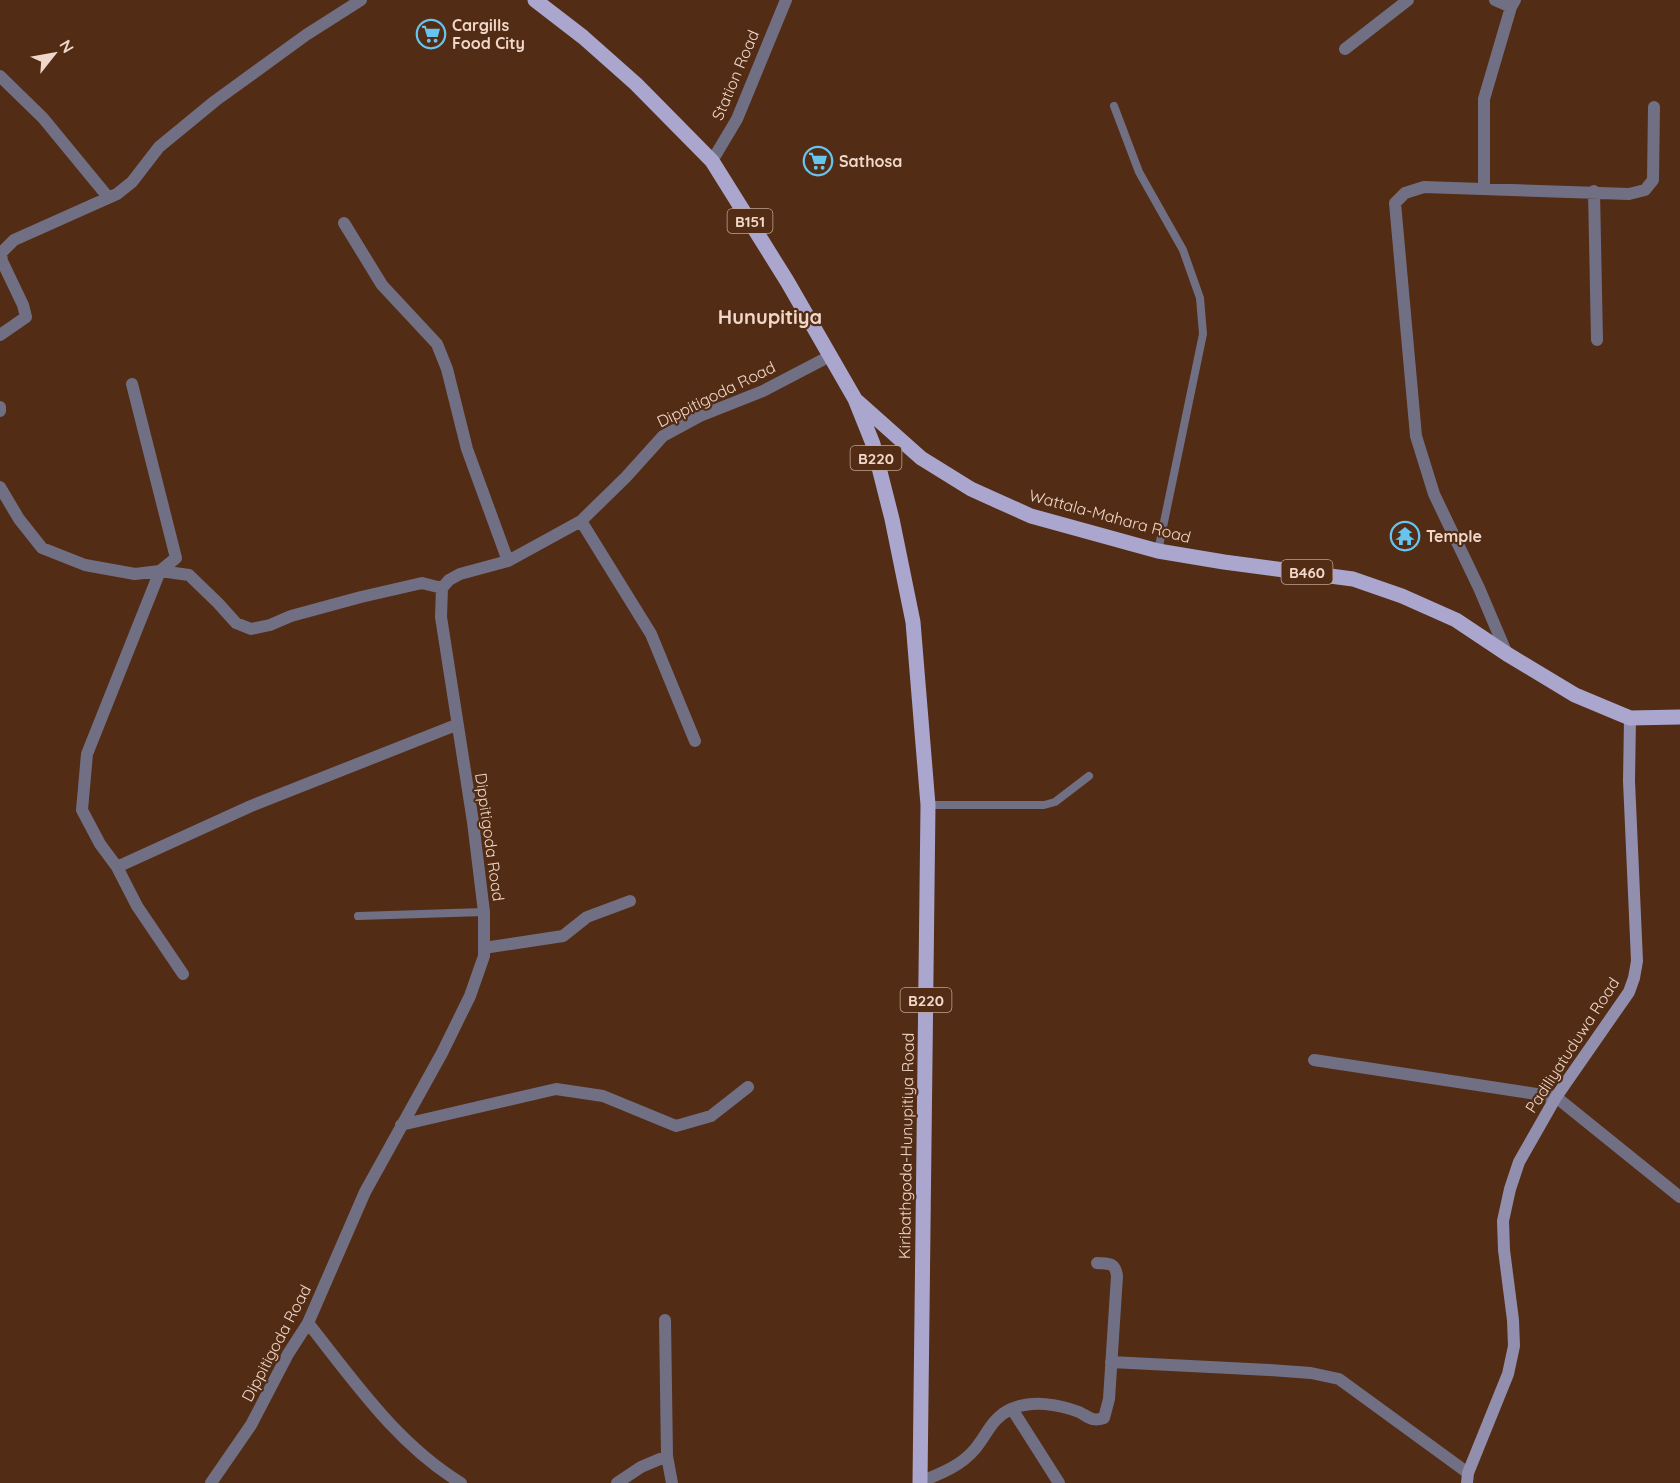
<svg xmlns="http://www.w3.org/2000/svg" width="1680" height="1483" font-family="Quicksand,sans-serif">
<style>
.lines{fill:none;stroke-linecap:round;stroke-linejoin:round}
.lane{stroke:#716f83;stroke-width:8}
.street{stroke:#716f83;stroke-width:12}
.secondary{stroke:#928ead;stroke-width:12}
.primary{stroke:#aaa6cd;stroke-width:15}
.labels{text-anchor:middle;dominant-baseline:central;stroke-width:4.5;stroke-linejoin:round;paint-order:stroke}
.shield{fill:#522c14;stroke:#c1a493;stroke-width:1.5}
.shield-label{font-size:15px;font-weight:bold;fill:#f0d7c9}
.poi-label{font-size:16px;font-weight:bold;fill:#f0d7c9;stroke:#522c14;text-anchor:start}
.street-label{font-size:16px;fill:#f0d7c9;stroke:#522c14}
.quarter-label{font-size:20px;font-weight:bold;fill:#f0d7c9;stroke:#522c14}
</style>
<rect width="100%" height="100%" fill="#522c14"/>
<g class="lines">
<!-- lane -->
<path class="lane" d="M 1114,106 L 1139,172 L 1183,250 L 1200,298 L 1203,334 L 1158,551
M 928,805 L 1044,805 L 1055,802 L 1089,776
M 358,916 L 484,912"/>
<!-- street -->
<path class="street" d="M 1495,0 L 1511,7
M 1345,49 L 1408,0
M 0,76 L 43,118 L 108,197
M 712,161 L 737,119 L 786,0
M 1484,188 L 1484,99 L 1511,7 L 1515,0
M 1594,191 L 1597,340
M 344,223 L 382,285 L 437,344 L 447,369 L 467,449 L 508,561
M 0,335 L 26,317 L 23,305 L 2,261 L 1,253 L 14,240 L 117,194 L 132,182 L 159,147 L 215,101 L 306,35 L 361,0
M 132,384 L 176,558 L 160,571 L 87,754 L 82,810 L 100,844 L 117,867 L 137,906 L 183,974
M 0,407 L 0,411
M 0,487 L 19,519 L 42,548 L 85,565 L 135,574 L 160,571 L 189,575 L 218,603 L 236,623 L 251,629 L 270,625 L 291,616 L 361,597 L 422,583 L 442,588
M 581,521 L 651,634 L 695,741
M 1507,654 L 1479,588 L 1434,494 L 1416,436 L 1395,203 L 1405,193 L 1424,187 L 1629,194 L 1645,190 L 1653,180 L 1654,107
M 117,867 L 251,806 L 456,725
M 484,948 L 563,936 L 587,917 L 630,901
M 1314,1060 L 1556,1097 L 1680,1197
M 401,1125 L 556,1089 L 603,1096 L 676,1126 L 711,1116 L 748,1087
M 665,1320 L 667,1456 L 672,1483
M 308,1323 C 354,1381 397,1444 461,1483
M 1111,1362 L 1269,1370 L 1311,1373 L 1339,1379 L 1468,1473
M 1012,1409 L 1059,1483
M 920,1482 C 940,1474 961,1466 975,1449 C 988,1433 992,1418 1011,1409 C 1032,1400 1058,1404 1079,1412 C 1089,1417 1092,1422 1104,1418 L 1109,1399 L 1117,1276 C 1115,1262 1109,1264 1097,1263
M 211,1483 L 251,1425 L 288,1354 L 308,1323 L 365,1192 L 442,1053 L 470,996 L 484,956 L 484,912 L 473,822 L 441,617 L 442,588 L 449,580 L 460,574 L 508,561 L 581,521 L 626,477 L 663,436 L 700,416 L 763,391 L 830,356
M 617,1483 L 641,1467 L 667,1456"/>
<!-- secondary -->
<path class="secondary" d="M 1467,1483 L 1468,1473 L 1508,1374 L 1514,1346 L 1513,1320 L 1504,1250 L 1503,1221 L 1510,1189 L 1519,1162 L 1556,1097 L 1629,992 L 1634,978 L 1637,961 L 1629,781 L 1630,718"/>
<!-- primary -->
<path class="primary" d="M 535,0 L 583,37 L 636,84 L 712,161 L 787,281 L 855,399 L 873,444 L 892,519 L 913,622 L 928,805 L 920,1483
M 857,401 L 921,458 L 971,489 L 1031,516 L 1158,551 L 1224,562 L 1353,579 L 1402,596 L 1456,620 L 1507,654 L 1575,695 L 1630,718 L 1680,717"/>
</g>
<!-- icons -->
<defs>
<g id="supermarket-ring" transform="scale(1.5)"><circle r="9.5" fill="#522c14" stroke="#67c4ef" stroke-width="1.5"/><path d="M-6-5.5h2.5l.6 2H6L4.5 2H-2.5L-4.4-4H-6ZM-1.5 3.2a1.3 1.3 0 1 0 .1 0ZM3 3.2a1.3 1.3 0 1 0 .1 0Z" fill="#67c4ef"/></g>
<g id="temple-ring" transform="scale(1.5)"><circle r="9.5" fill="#522c14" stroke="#67c4ef" stroke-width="1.5"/><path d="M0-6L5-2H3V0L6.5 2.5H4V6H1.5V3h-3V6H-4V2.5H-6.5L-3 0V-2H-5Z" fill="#67c4ef"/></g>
</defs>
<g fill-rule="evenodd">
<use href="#supermarket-ring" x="431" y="34"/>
<use href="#supermarket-ring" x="818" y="161"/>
<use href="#temple-ring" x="1405" y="536"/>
</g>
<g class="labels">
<!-- shield labels -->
<g class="shield">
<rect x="727.5" y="209" width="45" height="24" rx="4.5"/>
<rect x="850.5" y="446" width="51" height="24" rx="4.5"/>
<rect x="1281.5" y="560" width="51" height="24" rx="4.5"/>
<rect x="900.5" y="988" width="51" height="24" rx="4.5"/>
</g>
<g class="shield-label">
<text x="750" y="221">B151</text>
<text x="876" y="458">B220</text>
<text x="1307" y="572">B460</text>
<text x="926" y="1000">B220</text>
</g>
<!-- poi labels -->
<g class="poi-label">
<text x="452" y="25">Cargills<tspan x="452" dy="18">Food City</tspan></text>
<text x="839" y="161">Sathosa</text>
<text x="1426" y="536">Temple</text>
</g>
<!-- street labels -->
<g class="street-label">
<text transform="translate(735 75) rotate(-67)">Station Road</text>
<text transform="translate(716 394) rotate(-26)">Dippitigoda Road</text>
<text transform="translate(1110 516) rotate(15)">Wattala-Mahara Road</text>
<text transform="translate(490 837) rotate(82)">Dippitigoda Road</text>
<text transform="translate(1572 1045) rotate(-57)">Padiliyatuduwa Road</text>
<text transform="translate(906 1146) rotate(-89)">Kiribathgoda-Hunupitiya Road</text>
<text transform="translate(276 1343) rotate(-62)">Dippitigoda Road</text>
</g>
<!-- quarter labels -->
<g class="quarter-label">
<text x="770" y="316">Hunupitiya</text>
</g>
</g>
<!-- north arrow -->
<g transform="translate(54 54) rotate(59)" stroke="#522c14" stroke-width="4.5" paint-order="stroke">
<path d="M0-4.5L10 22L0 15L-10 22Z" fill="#f0d7c9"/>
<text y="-9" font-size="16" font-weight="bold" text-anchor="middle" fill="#f0d7c9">N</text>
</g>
</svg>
